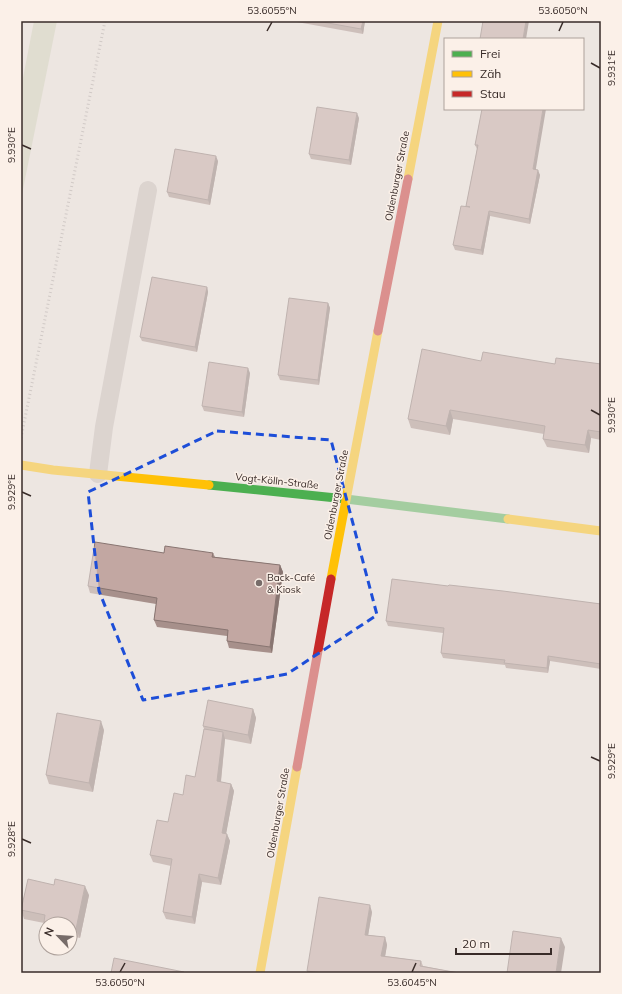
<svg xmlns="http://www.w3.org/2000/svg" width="622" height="994" font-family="Mulish,sans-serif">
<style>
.green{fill:#d1d3ba}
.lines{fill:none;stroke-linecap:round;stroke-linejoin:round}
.lane{stroke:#c7beb9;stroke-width:18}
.fast{stroke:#4caf50;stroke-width:9}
.slow{stroke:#ffc107;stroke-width:9}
.jam{stroke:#c62828;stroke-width:9}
.rail{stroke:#afa8a4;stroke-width:3;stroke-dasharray:1 3;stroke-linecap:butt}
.wall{fill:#a7908b}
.shaded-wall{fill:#887571}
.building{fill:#c2a7a2;stroke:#887571}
.marked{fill:none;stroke:#1d4ed8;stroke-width:3;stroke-dasharray:8 5;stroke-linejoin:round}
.ticks{fill:none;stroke:#382b28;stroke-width:1.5}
.poi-dot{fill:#776c69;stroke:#fbf0e8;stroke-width:1.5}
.labels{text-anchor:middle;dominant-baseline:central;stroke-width:3;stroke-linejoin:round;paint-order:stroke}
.street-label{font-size:10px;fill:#382b28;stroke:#fbf0e8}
.poi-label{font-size:10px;fill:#382b28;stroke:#fbf0e8;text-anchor:start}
.neatline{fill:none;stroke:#382b28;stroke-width:1.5}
.ticks-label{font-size:10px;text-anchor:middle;fill:#382b28}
</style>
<rect width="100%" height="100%" fill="#ede6e1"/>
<!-- green -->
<path class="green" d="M 34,21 L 57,21 L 21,199 L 21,88 Z"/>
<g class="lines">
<!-- lane -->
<path class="lane" d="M 98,474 L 104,427 L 148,190"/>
<!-- fast -->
<path class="fast" d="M 209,485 L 346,499 L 508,519"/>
<!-- slow -->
<path class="slow" d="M 408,179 L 438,21
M 21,465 L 53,470 L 209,485
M 508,519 L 601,531
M 331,579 L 378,331
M 260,973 L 297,767"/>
<!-- jam -->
<path class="jam" d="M 378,331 L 408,179
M 297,767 L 331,579"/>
<!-- rail -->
<path class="rail" d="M 21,438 L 105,21"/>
</g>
<!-- wall -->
<path class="wall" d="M 297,21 L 365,21 L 363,34 L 297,22 Z
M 538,21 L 548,21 L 548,22 Z
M 482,109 L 540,175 L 530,224 L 490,216 L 483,255 L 455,250 L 453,245 L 466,207 L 477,149 L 475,145 Z
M 359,118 L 351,165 L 311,159 L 309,154 Z
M 218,161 L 210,205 L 169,197 L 167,192 Z
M 207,287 L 208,292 L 197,352 L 142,341 L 140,337 Z
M 328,303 L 330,308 L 319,385 L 280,380 L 278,375 Z
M 481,361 L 555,364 L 601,364 L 601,440 L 591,438 L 589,453 L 547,447 L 543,439 L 544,434 L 453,419 L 450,435 L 411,428 L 408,419 Z
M 250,373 L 244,417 L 204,411 L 202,406 Z
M 164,553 L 213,553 L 215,557 L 280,565 L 283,572 L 272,653 L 229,648 L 227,641 L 227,636 L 157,627 L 154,620 L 156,604 L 90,593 L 88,586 Z
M 448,586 L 601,604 L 601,669 L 550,661 L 548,673 L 506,668 L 505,665 L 443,658 L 441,653 L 443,633 L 388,626 L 386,621 Z
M 253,709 L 256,718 L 251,744 L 225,739 L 221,782 L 231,784 L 234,791 L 226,833 L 230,841 L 221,885 L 202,882 L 195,924 L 166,919 L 163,912 L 171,866 L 153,862 L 150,855 L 183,795 L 195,777 L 204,729 L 203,726 Z
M 104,730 L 93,792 L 49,784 L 46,775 Z
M 89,895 L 80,938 L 70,936 L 70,924 L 46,924 L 46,928 L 44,923 L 24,919 L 21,909 Z
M 372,912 L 368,935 L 385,937 L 387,945 L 385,956 L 421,961 L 423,966 L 459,973 L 308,973 L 307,971 Z"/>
<!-- shaded-wall -->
<path class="shaded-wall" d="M 363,21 L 365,21 L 363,34 L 361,29 Z
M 526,21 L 529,21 L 526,39 L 523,39 Z
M 543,109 L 546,109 L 535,174 L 533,169 Z
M 357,113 L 359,118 L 351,165 L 349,160 Z
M 216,156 L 218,161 L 210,205 L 208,200 Z
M 538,170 L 540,175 L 530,224 L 529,219 Z
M 489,211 L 490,216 L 483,255 L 481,250 Z
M 207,287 L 208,292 L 197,352 L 195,347 Z
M 328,303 L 330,308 L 319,385 L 318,380 Z
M 248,368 L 250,373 L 244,417 L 242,412 Z
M 450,410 L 453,419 L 450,435 L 446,426 Z
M 588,430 L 591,438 L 589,453 L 585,445 Z
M 280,565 L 283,572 L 272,653 L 270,647 Z
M 548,656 L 550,661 L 548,673 L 547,668 Z
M 253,709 L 256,718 L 251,744 L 248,735 Z
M 101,721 L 104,730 L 93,792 L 89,783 Z
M 223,732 L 225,739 L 220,789 L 217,781 Z
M 231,784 L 234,791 L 225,840 L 222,833 Z
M 227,834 L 230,841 L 221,885 L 218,878 Z
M 199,874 L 202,882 L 195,924 L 192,917 Z
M 85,886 L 89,895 L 80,938 L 76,929 Z
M 370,905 L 372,912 L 367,942 L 365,935 Z
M 385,937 L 387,945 L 384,963 L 381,956 Z
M 561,938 L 565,947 L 561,973 L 556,973 Z"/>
<!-- building -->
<path class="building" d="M 317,21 L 363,21 L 361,29 Z
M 483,21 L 526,21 L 523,39 L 480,39 Z
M 317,107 L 357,113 L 349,160 L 309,154 Z
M 482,109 L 543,109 L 533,169 L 538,170 L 529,219 L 489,211 L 481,250 L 453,245 L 461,206 L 470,207 L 466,206 L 478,145 L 475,145 Z
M 175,149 L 216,156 L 208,200 L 167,192 Z
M 152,277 L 207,287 L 195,347 L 140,337 Z
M 289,298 L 328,303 L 318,380 L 278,375 Z
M 422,349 L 481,361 L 483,352 L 555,364 L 556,358 L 601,364 L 601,432 L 588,430 L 585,445 L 543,439 L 545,426 L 450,410 L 446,426 L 408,419 Z
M 209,362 L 248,368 L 242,412 L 202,406 Z
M 95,542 L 164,553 L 165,546 L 213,553 L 212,557 L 280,565 L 270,647 L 227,641 L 228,630 L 154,620 L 157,598 L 88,586 Z
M 392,579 L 448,586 L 449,585 L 503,591 L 601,604 L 601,664 L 548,656 L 547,668 L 504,663 L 505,660 L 441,653 L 444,628 L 386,621 Z
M 208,700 L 253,709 L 248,735 L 203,726 Z
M 57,713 L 101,721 L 89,783 L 46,775 Z
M 204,729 L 223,732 L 217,781 L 231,784 L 222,833 L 227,834 L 218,878 L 199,874 L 192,917 L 163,912 L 172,859 L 150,855 L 157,820 L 168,822 L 174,793 L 183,795 L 186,775 L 195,777 Z
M 28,879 L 54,885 L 55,879 L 85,886 L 76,929 L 70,928 L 70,924 L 54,924 L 44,922 L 45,915 L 21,910 Z
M 319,897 L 370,905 L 365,935 L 385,937 L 381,956 L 421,961 L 420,966 L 459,973 L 322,973 L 307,971 Z
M 513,931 L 561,938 L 556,973 L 507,973 Z
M 114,958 L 184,972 L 184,973 L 111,973 Z"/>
<!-- marked area -->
<path d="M0 0H622V994H0ZM 217,431 L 331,440 L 377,615 L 287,674 L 143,700 L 99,591 L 88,492 Z" fill="#ede6e1" fill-opacity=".55" fill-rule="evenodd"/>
<path class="marked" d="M 217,431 L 331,440 L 377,615 L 287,674 L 143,700 L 99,591 L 88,492 Z"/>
<!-- ticks -->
<path class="ticks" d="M 267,31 L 272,22M 559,31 L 563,22M 591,63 L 600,68M 22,145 L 31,149M 591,410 L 600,415M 22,492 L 31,496M 591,757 L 600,761M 22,839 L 31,843M 120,972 L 125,963M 412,972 L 416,963"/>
<!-- markers -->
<circle class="poi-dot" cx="259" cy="583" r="4"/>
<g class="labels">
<!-- street labels -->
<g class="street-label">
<text transform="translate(397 176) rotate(-79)">Oldenburger Straße</text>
<text transform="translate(277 481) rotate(6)">Vogt-Kölln-Straße</text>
<text transform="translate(336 495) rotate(-79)">Oldenburger Straße</text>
<text transform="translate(278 813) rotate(-80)">Oldenburger Straße</text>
</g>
<!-- poi labels -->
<g class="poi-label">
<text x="267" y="577">Back-Café<tspan x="267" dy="12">&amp; Kiosk</tspan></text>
</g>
</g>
<!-- border -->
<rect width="622" height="994" fill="none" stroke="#fbf0e8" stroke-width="44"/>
<!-- legend -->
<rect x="444" y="38" width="140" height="72" fill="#fbf0e8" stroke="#ada19b"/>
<rect x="452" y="51" width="20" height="6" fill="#4caf50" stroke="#ada19b"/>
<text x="480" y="58" font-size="12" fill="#382b28">Frei</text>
<rect x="452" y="71" width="20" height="6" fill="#ffc107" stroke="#ada19b"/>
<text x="480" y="78" font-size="12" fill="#382b28">Zäh</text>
<rect x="452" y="91" width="20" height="6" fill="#c62828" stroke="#ada19b"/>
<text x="480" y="98" font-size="12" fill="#382b28">Stau</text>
<!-- north arrow -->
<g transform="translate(58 936) rotate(295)"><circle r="19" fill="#fbf0e8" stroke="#ada19b"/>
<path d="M0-3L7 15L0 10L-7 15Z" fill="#776c69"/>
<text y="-6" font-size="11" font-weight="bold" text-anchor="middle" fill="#382b28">N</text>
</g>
<!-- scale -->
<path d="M456 948v6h95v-6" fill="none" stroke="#382b28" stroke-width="2"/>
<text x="462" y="948" font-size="12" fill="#382b28" stroke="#fbf0e8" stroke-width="3" paint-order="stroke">20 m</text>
<rect x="22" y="22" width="578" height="950" class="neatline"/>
<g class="ticks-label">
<text x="272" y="14">53.6055°N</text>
<text x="563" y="14">53.6050°N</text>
<text transform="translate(611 68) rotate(-90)" y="4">9.931°E</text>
<text transform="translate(11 145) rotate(-90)" y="4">9.930°E</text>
<text transform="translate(611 415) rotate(-90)" y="4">9.930°E</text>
<text transform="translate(11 492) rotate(-90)" y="4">9.929°E</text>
<text transform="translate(611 761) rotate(-90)" y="4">9.929°E</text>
<text transform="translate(11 839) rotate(-90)" y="4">9.928°E</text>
<text x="120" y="986">53.6050°N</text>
<text x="412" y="986">53.6045°N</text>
</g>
</svg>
